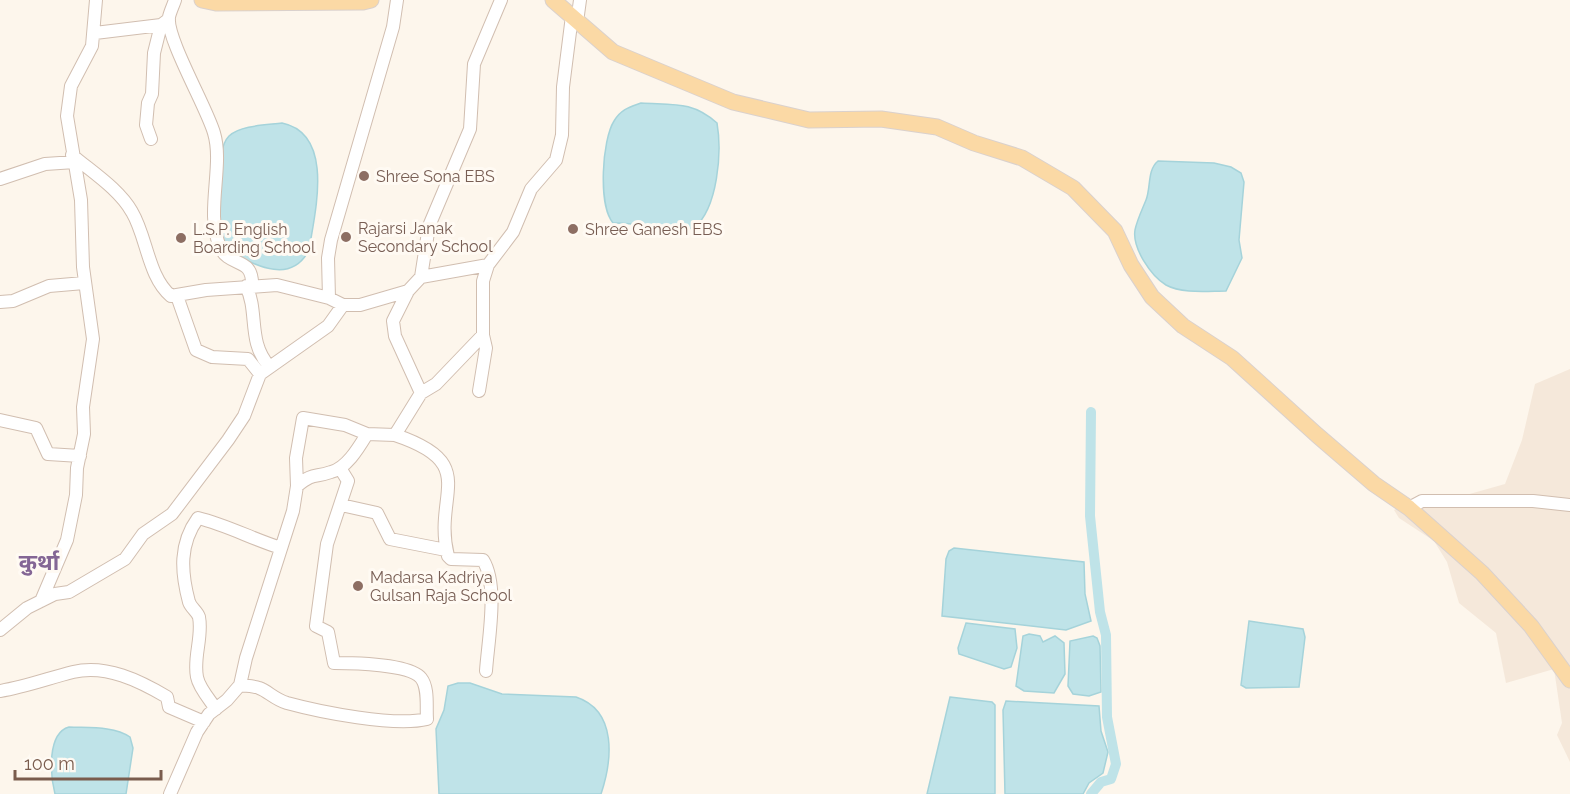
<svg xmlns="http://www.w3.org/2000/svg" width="1570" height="794" font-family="Raleway,'Noto Sans Devanagari',sans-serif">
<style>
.residential{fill:#f5e8da}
.water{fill:#bfe3e8;stroke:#a5d3da;stroke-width:1.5}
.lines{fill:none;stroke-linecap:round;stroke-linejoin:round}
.canal{stroke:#bfe3e8;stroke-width:10}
.minor-casing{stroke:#d1beb0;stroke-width:14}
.major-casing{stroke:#dad1cd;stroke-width:17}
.minor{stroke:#fff;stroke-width:12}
.major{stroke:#fbd9a5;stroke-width:15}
.education-dot{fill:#8d6e63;stroke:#fffaf3;stroke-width:2}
.labels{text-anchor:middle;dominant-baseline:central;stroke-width:6;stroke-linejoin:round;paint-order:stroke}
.education-label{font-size:16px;fill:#785e54;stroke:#fffaf3;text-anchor:start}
.district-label{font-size:22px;font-weight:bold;fill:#846695;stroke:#fffaf3}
</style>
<rect width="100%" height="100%" fill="#fdf6ec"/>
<!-- residential -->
<path class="residential" d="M 1570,369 L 1570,762 L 1557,735 L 1562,723 L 1554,669 L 1506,683 L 1496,633 L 1459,603 L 1447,562 L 1434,541 L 1399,518 L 1394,510 L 1425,494 L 1466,495 L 1505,484 L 1522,440 L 1535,384 Z"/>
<!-- water -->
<path class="water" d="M 641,103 C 674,105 692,101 717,123 C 722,152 718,208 694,228 C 666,233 640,222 613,223 C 598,205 602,140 614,121 C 621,109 630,107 641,103 Z
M 282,123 C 335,134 315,212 309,250 C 290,287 252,263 224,249 C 218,228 213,152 229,136 C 241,125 267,125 282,123 Z
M 1158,161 L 1214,163 L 1231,167 L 1241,173 L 1244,182 L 1239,240 L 1242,258 L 1226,291 C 1208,291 1182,294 1166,285 C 1151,276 1132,248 1135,230 C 1137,220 1142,210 1146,200 C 1151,188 1147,170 1158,161 Z
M 954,548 L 1084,562 L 1085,594 L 1091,621 L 1066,630 L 942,616 L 946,559 L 949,551 Z
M 1249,621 L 1303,629 L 1305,637 L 1299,687 L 1246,688 L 1241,685 Z
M 966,623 L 1015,629 L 1017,648 L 1011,667 L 1004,669 L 959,654 L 958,648 Z
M 1029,634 L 1040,636 L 1043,642 L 1055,636 L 1064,643 L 1065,674 L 1054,693 L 1024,691 L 1016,686 L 1023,636 Z
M 1093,636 L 1097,638 L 1100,646 L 1101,692 L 1089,696 L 1073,694 L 1068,686 L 1070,641 Z
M 458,683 L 470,683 L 502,694 L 576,697 C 618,711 612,761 601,794 L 439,794 L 436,729 L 444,710 L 448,686 Z
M 950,697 L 992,702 L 995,705 L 995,794 L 927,794 Z
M 1006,701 L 1099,706 L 1101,731 L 1108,752 L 1103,773 L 1089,783 L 1083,794 L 1005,794 L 1003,710 Z
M 69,727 C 89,728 114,726 130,737 L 133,748 L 126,794 L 55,794 C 50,775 47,733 69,727 Z"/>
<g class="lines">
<!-- canal -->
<path class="canal" d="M 1091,794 L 1101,782 L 1111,779 L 1116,764 L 1107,717 L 1106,635 L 1100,612 L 1090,516 L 1091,412"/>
<!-- minor casing -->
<g class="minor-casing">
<path id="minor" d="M 175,0 C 173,6 170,12 169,17 C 166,38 207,108 214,133 C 224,166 205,213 220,247 C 229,268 253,256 252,285
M 577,22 L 580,0
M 95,33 L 161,25
M 151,139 L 146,125 L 148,103 L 152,94 L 154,53 L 161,25 L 169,19
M 72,155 C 92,172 119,189 132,212 C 147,237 148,277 171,296 L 206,290 L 277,285 L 329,298 L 343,305 L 360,305 L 408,291 L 421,277 L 429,226 L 470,129 L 474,64 L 501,0
M 0,179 L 45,164 L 75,162
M 421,277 L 488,265 L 513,232 L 531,189 L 556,160 L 562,135 L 563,87 L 572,16
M 246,286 C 259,312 247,341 269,366
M 408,291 L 393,321 L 395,336 L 421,393
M 177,296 L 196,350 L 212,357 L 248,359 L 260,374
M 329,298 L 328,258 L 331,240 L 393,27 L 397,0
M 0,302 L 13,301 L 49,286 L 84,283
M 479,391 L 486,348 L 483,335
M 0,420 L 36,428 L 48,454 L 80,456
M 395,435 C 482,464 432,494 448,556 L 451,559 L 483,560 C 499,586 488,640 486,671
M 297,486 L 296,458 L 303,418 L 345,425 L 367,434
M 341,505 L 377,513 L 390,539 L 446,550
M 1409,508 L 1422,501 L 1533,501 L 1570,505
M 41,601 L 67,540 L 76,495 L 77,468 L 84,434 L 83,407 L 93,339 L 83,267 L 81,200 L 67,116 L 71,86 L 92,46 L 96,0
M 0,630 L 27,608 L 55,594 L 69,592 L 125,559 L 143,534 L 172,514 L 228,440 L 244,416 L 260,374 L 328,326 L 343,305
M 240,685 C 246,686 254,686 259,688 C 268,691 274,699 287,703 C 320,712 395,727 427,719 C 426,707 429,688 421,678 C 410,664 352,663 334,663 L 328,632 L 316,626 L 327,544 L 348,481 L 340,468
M 0,691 C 25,687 49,678 73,672 C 106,664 140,681 167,697 L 169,707 L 204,722
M 216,709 C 210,700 199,688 197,677 C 193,657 203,637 199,617 C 197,611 191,608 189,602 C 181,572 179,544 198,518 C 227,525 252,539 281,548
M 170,794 L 197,732 L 209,714 L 227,700 L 240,685 L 246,658 L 293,511 L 297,486 C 314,472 314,478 331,472 C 347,468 359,447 367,434 L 395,435 L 421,393 L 436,384 L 483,335 L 483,281 L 488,265"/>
</g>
<!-- major casing -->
<g class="major-casing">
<path id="major" d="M 202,0 L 216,3 L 363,2 L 371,0
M 553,0 L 613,52 L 733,102 L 809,120 L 881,119 L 937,127 L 974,143 L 1022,158 L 1073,188 L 1115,231 L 1131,265 L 1152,297 L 1183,326 L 1232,358 L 1317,435 L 1374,484 L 1409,508 L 1482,573 L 1531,626 L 1570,680"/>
</g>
<!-- minor -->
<use href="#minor" class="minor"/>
<!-- major -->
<use href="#major" class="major"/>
</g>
<!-- markers -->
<g class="education-dot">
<circle cx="364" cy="176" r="6"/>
<circle cx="573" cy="229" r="6"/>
<circle cx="346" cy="237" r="6"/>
<circle cx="181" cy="238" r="6"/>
<circle cx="358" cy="586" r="6"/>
</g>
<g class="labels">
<!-- education labels -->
<g class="education-label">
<text x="376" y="176">Shree Sona EBS</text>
<text x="358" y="228">Rajarsi Janak<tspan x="358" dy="18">Secondary School</tspan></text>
<text x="193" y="229">L.S.P. English<tspan x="193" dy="18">Boarding School</tspan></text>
<text x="585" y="229">Shree Ganesh EBS</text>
<text x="370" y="577">Madarsa Kadriya<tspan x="370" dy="18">Gulsan Raja School</tspan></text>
</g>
<!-- district labels -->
<g class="district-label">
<text x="39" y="562">कुर्था</text>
</g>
</g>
<!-- scale -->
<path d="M15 770v9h146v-9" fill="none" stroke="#7a5c4d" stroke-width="3"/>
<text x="24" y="770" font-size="18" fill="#7a5c4d" stroke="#fffaf3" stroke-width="4.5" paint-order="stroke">100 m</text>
</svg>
